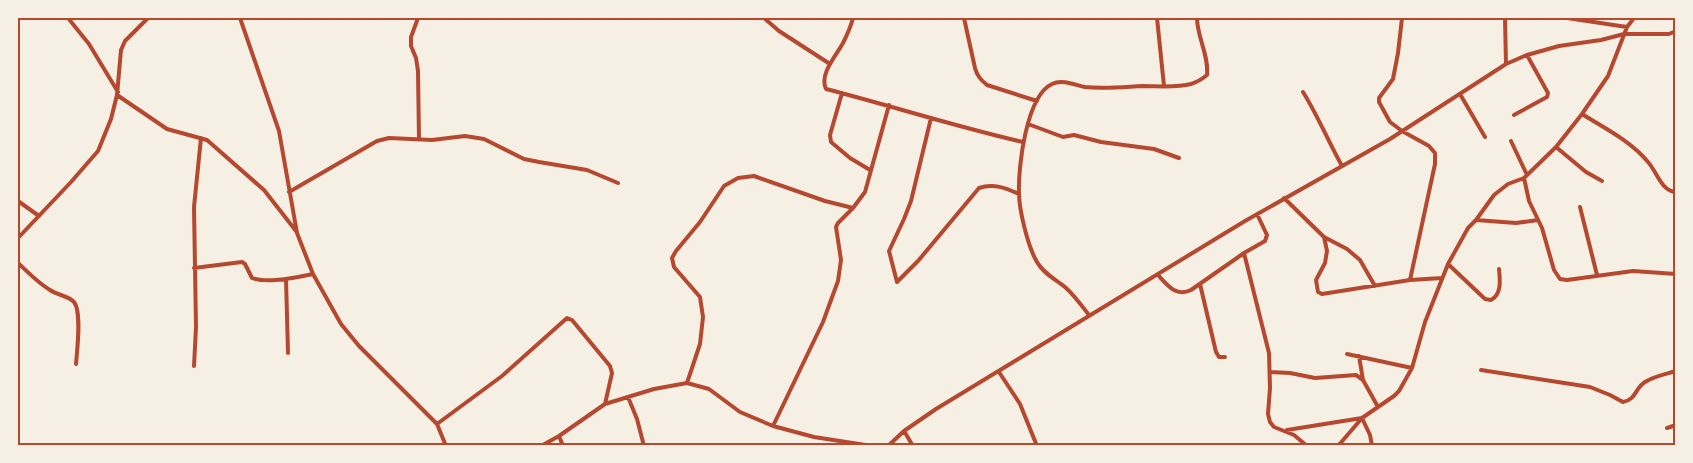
<svg xmlns="http://www.w3.org/2000/svg" width="1693" height="463" font-family="'Noto Sans',sans-serif">
<style>
.lines{fill:none;stroke-linecap:round;stroke-linejoin:round}
.minor{stroke:#b5482f;stroke-width:4}
.tertiary{stroke:#b5482f;stroke-width:4.5}
.neatline{fill:none;stroke:#b5482f;stroke-width:2}
</style>
<rect width="100%" height="100%" fill="#f6efe4"/>
<g class="lines">
<!-- minor -->
<path class="minor" d="M 68,18 L 89,44 L 118,92
M 240,18 L 279,131 L 297,233 L 313,274 L 341,324 L 359,346 L 437,424 L 446,446
M 418,18 L 411,37 L 411,46 L 416,58 L 418,71 L 419,139
M 764,18 L 779,31 L 830,64
M 853,18 C 851,26 847,35 843,43 C 836,56 819,74 826,89 C 892,106 957,127 1023,142
M 964,18 L 975,68 C 977,76 981,80 987,85 L 1037,101
M 1157,18 L 1164,86
M 1402,18 L 1398,53 L 1393,79 L 1379,98 L 1379,102 L 1390,122 L 1402,131 L 1429,146 L 1435,153 L 1435,164 L 1410,280
M 1505,18 L 1506,64
M 1567,18 L 1627,27
M 1303,92 C 1318,116 1328,141 1342,166
M 842,93 L 830,135 L 831,142 L 850,158 L 870,170
M 1460,94 L 1485,137
M 117,95 L 167,129 L 207,140 L 264,190 L 296,231
M 1582,114 C 1604,128 1631,141 1648,162 C 1657,172 1661,191 1676,192
M 1514,115 L 1547,97 L 1548,93 L 1527,55
M 931,118 L 911,201 L 904,219 L 889,251 L 897,282 L 918,261 L 979,188 C 993,183 1006,188 1019,194
M 1028,124 L 1063,137 L 1074,135 L 1101,142 L 1154,149 L 1179,158
M 1511,141 L 1527,175
M 1556,147 L 1586,172 L 1602,181
M 1524,178 L 1529,201 L 1542,228 L 1554,270 L 1560,279 L 1567,280 L 1633,271 L 1676,274
M 289,192 L 377,141 L 389,138 L 432,140 L 465,136 L 484,139 L 524,159 L 539,162 L 587,170 L 618,183
M 1284,198 L 1324,237 L 1327,251 L 1325,263 L 1316,280 L 1318,292 L 1322,294 L 1410,280 L 1442,278
M 18,201 L 39,216
M 1580,207 L 1597,275
M 1476,220 L 1516,223 L 1538,220
M 1324,237 L 1347,249 L 1360,260 L 1375,286
M 18,238 L 71,182 L 98,151 L 111,119 L 117,95 L 121,50 L 125,41 L 148,18
M 1244,253 L 1269,353 L 1270,388 L 1268,414 L 1270,422 L 1274,427 L 1294,435 L 1307,446
M 18,263 C 28,272 38,283 50,290 C 57,295 69,296 74,302 C 82,312 77,351 76,364
M 1448,264 L 1485,299 L 1491,300 C 1502,294 1500,280 1499,269
M 194,268 L 242,262 L 245,264 L 252,278 C 268,284 297,277 313,274
M 1158,275 C 1168,286 1176,297 1191,290 L 1244,253 L 1265,241 L 1267,235 L 1257,214
M 286,279 L 288,353
M 1200,284 L 1216,352 L 1219,357 L 1225,357
M 1089,315 C 1082,306 1074,295 1065,287 C 1055,279 1043,273 1037,262 C 1028,247 1019,210 1019,193 C 1018,168 1026,96 1052,84 C 1062,79 1075,85 1085,87 C 1104,89 1123,87 1142,86 C 1158,86 1176,88 1191,84 C 1198,82 1202,79 1207,75 C 1209,55 1197,37 1197,18
M 1347,354 L 1412,368
M 1359,356 L 1363,380
M 194,366 L 196,327 L 194,207 L 201,138
M 1481,370 L 1590,387 L 1610,395 L 1623,402 C 1636,400 1635,388 1645,382 C 1654,376 1666,374 1676,371
M 999,372 L 1020,404 L 1037,446
M 1270,372 L 1290,373 L 1315,378 L 1356,375 L 1363,380 L 1378,407
M 687,383 L 700,344 L 703,317 L 700,297 L 674,267 L 672,258 L 676,251 L 700,222 L 724,186 L 738,178 L 754,176 L 825,201 L 853,208
M 628,397 L 637,419 L 644,446
M 437,424 L 502,376 L 567,318 L 572,320 L 610,366 L 612,373 L 605,404
M 773,426 L 823,322 L 838,281 L 841,260 L 836,227 L 838,223 L 853,208 L 865,192 L 889,105
M 1667,428 L 1676,425
M 1287,430 L 1362,418 L 1370,435 L 1372,446
M 904,431 L 913,446
M 559,436 L 563,446
M 541,446 L 559,436 L 605,404 L 654,389 L 687,383 L 709,389 L 740,412 L 773,426 L 814,437 L 872,446
M 888,446 L 904,431 L 936,409 L 1245,221 L 1390,139 L 1506,64 L 1527,55 L 1559,46 L 1601,40 L 1624,34 L 1669,34 L 1676,31
M 1338,446 L 1362,418 L 1394,396 L 1399,391 L 1412,368 L 1425,322 L 1448,264 L 1468,228 L 1476,220 L 1494,195 L 1508,184 L 1524,178 L 1556,147 L 1582,114 L 1608,76 L 1627,27 L 1634,18"/>
<!-- tertiary -->
<path class="tertiary" d="M 1674,18 L 1676,20"/>
</g>
<!-- border -->
<rect width="1693" height="463" fill="none" stroke="#f6efe4" stroke-width="38"/>
<rect x="19" y="19" width="1655" height="425" class="neatline"/>
</svg>
